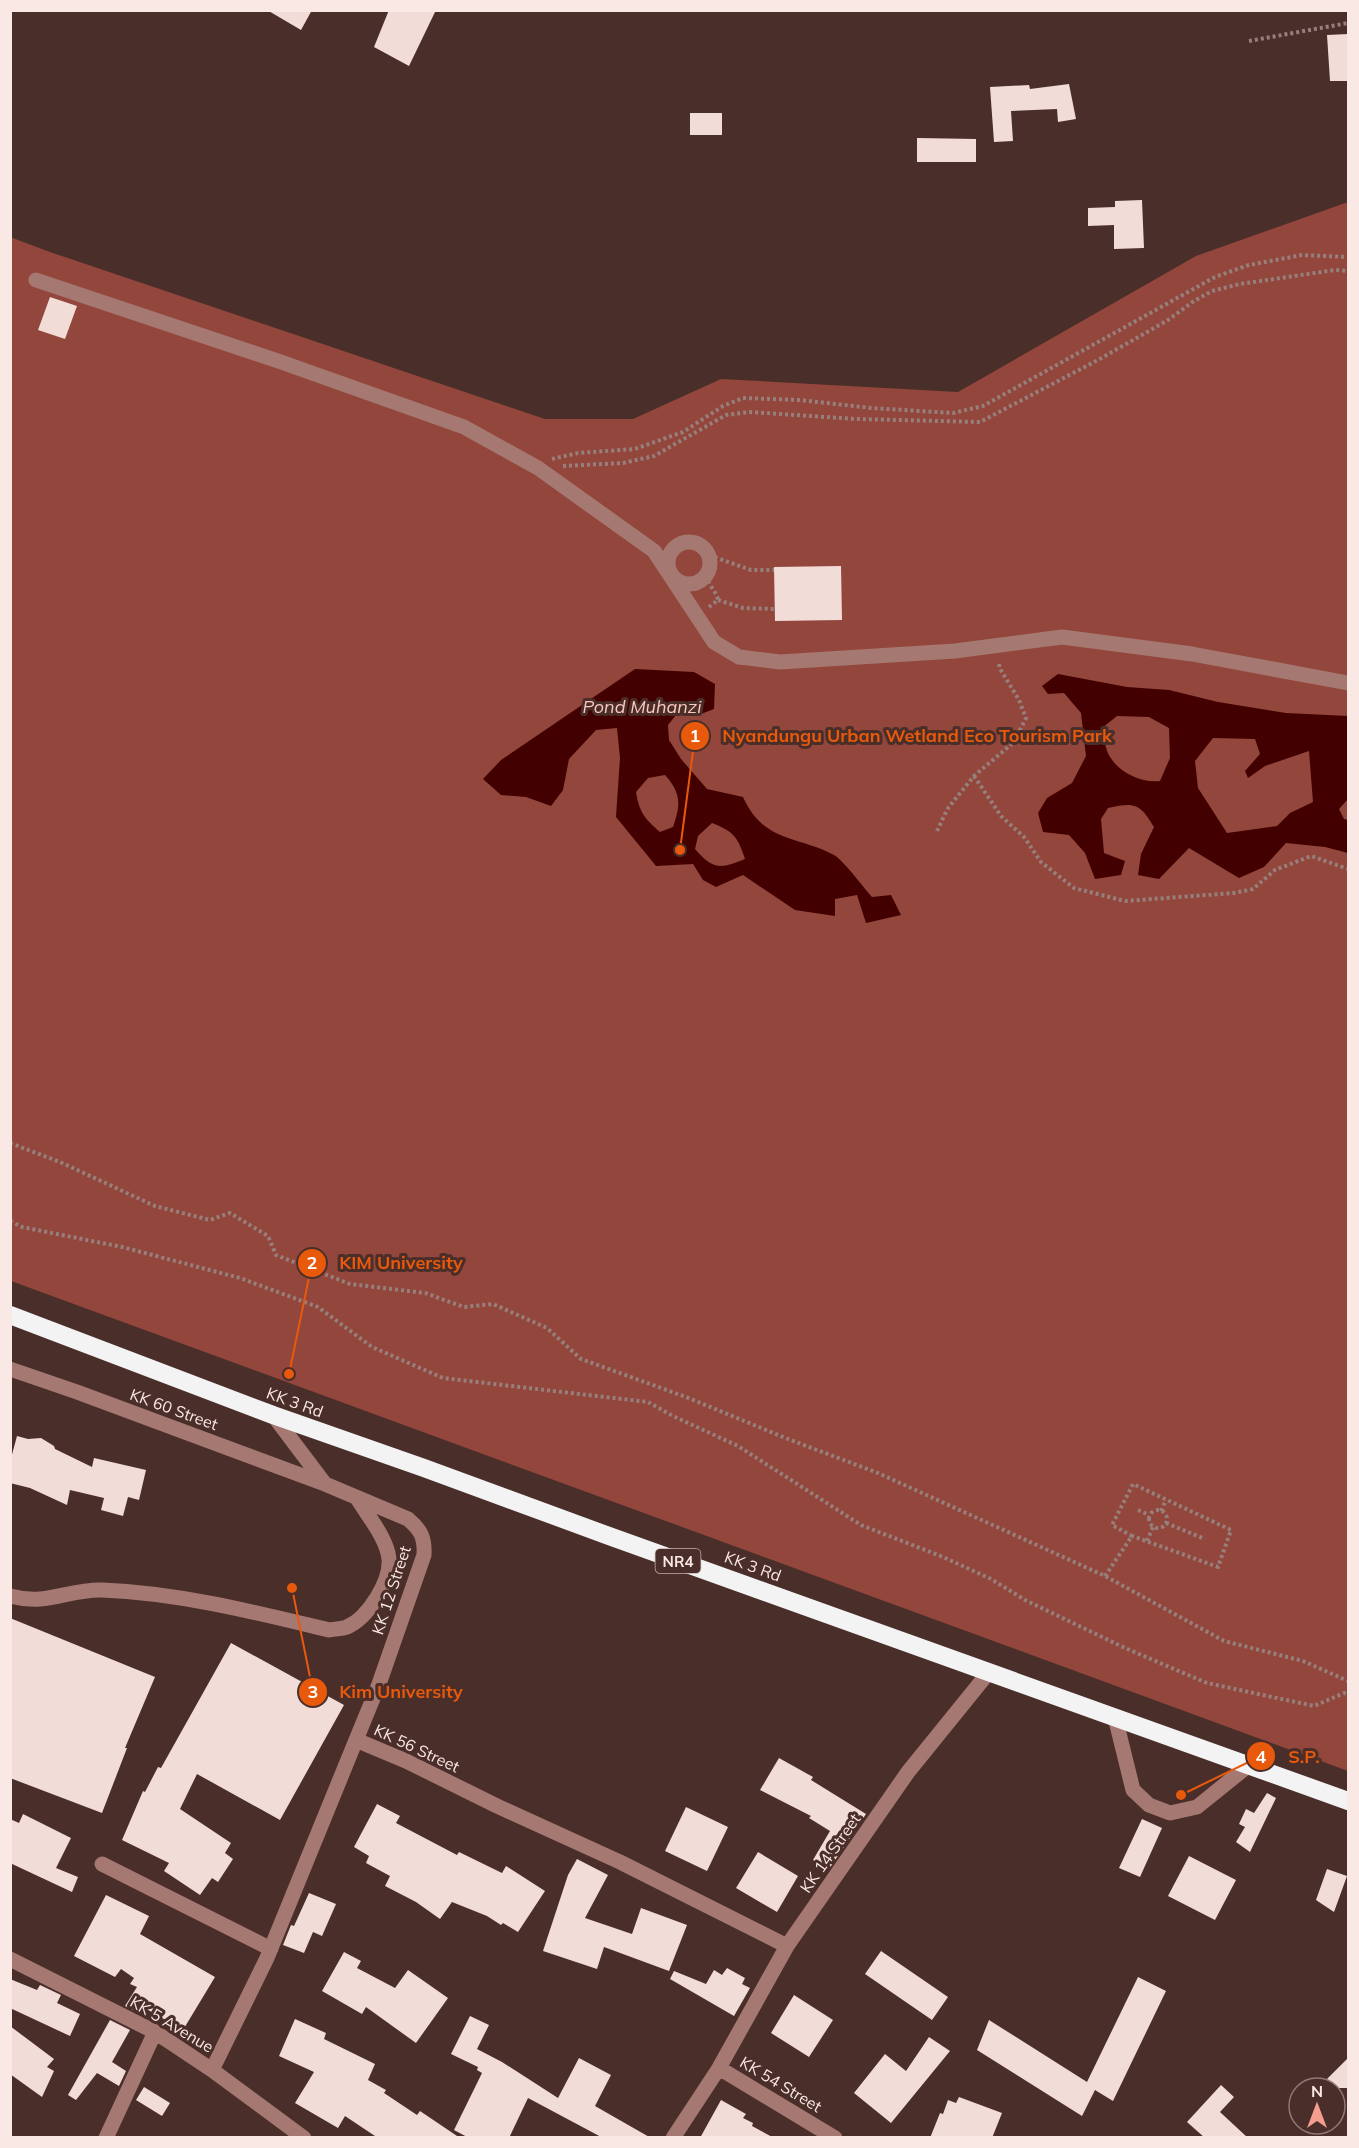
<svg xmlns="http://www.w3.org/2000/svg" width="1359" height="2148" font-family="Mulish,sans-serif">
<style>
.green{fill:#93463b}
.water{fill:#430000;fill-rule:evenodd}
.building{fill:#f2dcd7}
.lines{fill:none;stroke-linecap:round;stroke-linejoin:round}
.path{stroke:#977f7b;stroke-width:4;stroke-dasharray:3 3;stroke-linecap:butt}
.minor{stroke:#a57971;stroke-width:15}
.highway{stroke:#f3f3f3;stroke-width:18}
.labels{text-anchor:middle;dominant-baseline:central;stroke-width:6;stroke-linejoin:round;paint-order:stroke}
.shield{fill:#4a2e2a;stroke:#c5b0ac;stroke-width:1.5}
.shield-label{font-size:15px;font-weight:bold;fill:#fae8e4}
.street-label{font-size:16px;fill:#fae8e4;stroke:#4a2e2a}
.water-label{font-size:18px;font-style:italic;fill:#fec7be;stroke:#4a2e2a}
.leader{fill:none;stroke:#e8590c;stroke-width:2}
.callout-dot{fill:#e8590c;stroke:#4a2e2a;stroke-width:2}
.mark-label{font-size:18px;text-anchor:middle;font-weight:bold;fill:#fff}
.callout-label{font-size:18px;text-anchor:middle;font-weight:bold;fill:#e8590c;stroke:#4a2e2a;stroke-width:6;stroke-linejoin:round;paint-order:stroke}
</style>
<rect width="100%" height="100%" fill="#4a2e2a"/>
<!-- green -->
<path class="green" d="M 1348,202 L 1348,1771 L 11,1281 L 10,237 L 50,252 L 545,419 L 633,419 L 721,379 L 958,392 L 1196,256 Z"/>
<!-- water -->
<path class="water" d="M 635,669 L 694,672 L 715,684 L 714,709 L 701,714 L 680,710 L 668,725 L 669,740 L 681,759 L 707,789 L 743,797 C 764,843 796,835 834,855 C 844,861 863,887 872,897 L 891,895 L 901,915 L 866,923 L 857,895 L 835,899 L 835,916 L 795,910 L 743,875 L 716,887 L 703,880 L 693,864 L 656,866 L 616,817 L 620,758 L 617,728 L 596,730 L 569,759 L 563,790 L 551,806 L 526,797 L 501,795 L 483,779 L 501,760 ZM 665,775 C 681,793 681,804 673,827 L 660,832 C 645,819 639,812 636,792 L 648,778 ZM 712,823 C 733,831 738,837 745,859 C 721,869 713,870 695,849 L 698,836 Z
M 1058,674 L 1127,687 L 1169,690 L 1218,702 L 1286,713 L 1348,716 L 1348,799 L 1339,809 L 1344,819 L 1348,820 L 1348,853 L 1325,847 L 1286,843 L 1264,867 L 1239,878 L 1189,848 L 1159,879 L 1138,875 L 1141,854 L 1154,827 C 1140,803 1134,802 1108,808 L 1101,819 L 1104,853 L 1125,861 L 1121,875 L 1095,879 L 1085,853 L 1069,835 L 1043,832 L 1038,813 L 1047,798 L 1072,783 L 1086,756 L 1081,713 L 1064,693 L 1048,694 L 1042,686 ZM 1117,716 L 1149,717 L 1169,728 L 1170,758 L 1160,781 C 1141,783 1120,773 1110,757 C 1105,749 1104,737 1102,728 ZM 1213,738 L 1255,739 L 1260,754 L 1245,771 L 1248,778 L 1265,766 L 1309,751 L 1313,802 L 1290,813 L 1277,826 L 1227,833 L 1198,788 L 1195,761 Z"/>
<!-- building -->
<path class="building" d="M 267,10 L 312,10 L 301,30 Z
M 389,10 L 436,10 L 409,66 L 374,47 Z
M 1348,34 L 1348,81 L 1330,81 L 1327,35 Z
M 1069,84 L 1076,119 L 1058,122 L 1057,109 L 1011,111 L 1013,141 L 994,142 L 990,87 L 1029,85 L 1030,89 Z
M 690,113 L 722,113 L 722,135 L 690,135 Z
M 917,138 L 976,139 L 976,162 L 917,162 Z
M 1142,200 L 1144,248 L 1114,249 L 1114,225 L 1088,226 L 1088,208 L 1115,207 L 1115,201 Z
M 50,297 L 77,306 L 65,339 L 38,330 Z
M 841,566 L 842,620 L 775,621 L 774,567 Z
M 17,1436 L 28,1439 L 41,1438 L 54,1446 L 55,1449 L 92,1467 L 94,1458 L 146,1470 L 139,1500 L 128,1497 L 123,1516 L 101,1510 L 104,1498 L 70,1490 L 67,1505 L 30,1488 L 10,1483 L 10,1462 Z
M 10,1618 L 155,1677 L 125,1748 L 127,1748 L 102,1813 L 10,1778 Z
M 231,1643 L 344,1705 L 280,1820 L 197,1774 L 180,1809 L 231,1843 L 225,1853 L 233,1859 L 218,1882 L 212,1878 L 200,1895 L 164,1871 L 169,1863 L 122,1840 L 143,1791 L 145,1792 L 158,1767 L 161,1768 Z
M 779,1758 L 813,1777 L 811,1780 L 866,1814 L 829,1869 L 813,1860 L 830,1831 L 809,1818 L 811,1816 L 760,1790 Z
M 1267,1793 L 1276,1798 L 1250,1852 L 1236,1842 L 1245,1827 L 1239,1824 L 1246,1809 L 1254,1813 Z
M 377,1804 L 400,1816 L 396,1823 L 457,1855 L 459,1852 L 502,1873 L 506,1866 L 545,1891 L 518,1932 L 503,1923 L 501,1925 L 487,1916 L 452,1902 L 440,1919 L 416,1902 L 385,1886 L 390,1876 L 366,1863 L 369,1856 L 354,1847 Z
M 686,1807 L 728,1827 L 707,1871 L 665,1851 Z
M 23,1814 L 71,1838 L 56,1868 L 78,1877 L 72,1892 L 10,1863 L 10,1819 L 19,1823 Z
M 1142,1819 L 1162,1828 L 1140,1877 L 1119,1868 Z
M 758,1852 L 798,1876 L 777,1912 L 736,1888 Z
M 1189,1856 L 1236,1880 L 1215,1920 L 1168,1896 Z
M 577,1859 L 608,1875 L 585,1918 L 632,1934 L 641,1908 L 687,1925 L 669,1971 L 604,1947 L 597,1969 L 543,1951 L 568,1875 Z
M 1327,1869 L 1347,1876 L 1334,1912 L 1316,1900 Z
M 309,1893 L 336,1904 L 322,1936 L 313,1932 L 304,1953 L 283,1945 L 291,1925 L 294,1926 Z
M 106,1895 L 149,1916 L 140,1934 L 215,1977 L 183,2030 L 143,2007 L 140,2013 L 125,2006 L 137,1987 L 130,1984 L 134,1978 L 121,1969 L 115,1977 L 74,1956 Z
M 881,1951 L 948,1997 L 932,2020 L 865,1974 Z
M 344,1952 L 361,1961 L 357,1968 L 395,1988 L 408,1970 L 448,1998 L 416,2043 L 366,2007 L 362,2014 L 322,1991 Z
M 727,1968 L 745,1978 L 742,1984 L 750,1988 L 734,2016 L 670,1979 L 674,1971 L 706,1984 L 714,1970 L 722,1975 Z
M 1138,1977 L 1166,1991 L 1113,2101 L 1095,2090 L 1082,2116 L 977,2050 L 989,2020 L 1087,2082 Z
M 10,1979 L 37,1990 L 40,1985 L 61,1995 L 57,2003 L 80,2014 L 70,2036 L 10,2008 Z
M 794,1995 L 833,2020 L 809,2057 L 771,2033 Z
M 470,2016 L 489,2025 L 477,2049 L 502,2062 L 558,2098 L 579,2058 L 611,2075 L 595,2106 L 651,2138 L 603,2138 L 528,2098 L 509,2138 L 469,2138 L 454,2130 L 482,2073 L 477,2070 L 478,2067 L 451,2054 Z
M 295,2019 L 326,2033 L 324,2039 L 375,2064 L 368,2080 L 386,2090 L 384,2093 L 417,2115 L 420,2111 L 460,2138 L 378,2138 L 345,2116 L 338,2128 L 295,2103 L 314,2072 L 279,2056 Z
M 110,2020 L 130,2030 L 112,2062 L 126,2071 L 119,2086 L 97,2073 L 76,2100 L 68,2095 Z
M 10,2026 L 54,2059 L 47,2067 L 54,2071 L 42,2097 L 10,2074 Z
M 929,2037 L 950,2051 L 891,2123 L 854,2093 L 885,2054 L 906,2071 Z
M 1348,2058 L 1348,2088 L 1318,2088 Z
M 1221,2085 L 1234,2097 L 1220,2112 L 1248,2138 L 1205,2138 L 1187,2122 Z
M 144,2087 L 170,2103 L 162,2116 L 136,2100 Z
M 959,2097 L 1002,2113 L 992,2138 L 930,2138 L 940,2113 L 943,2114 L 948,2100 L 956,2103 Z
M 721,2100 L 746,2114 L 743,2118 L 753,2123 L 752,2126 L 774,2138 L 700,2138 Z"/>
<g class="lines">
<!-- path -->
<path class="path" d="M 1249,41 L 1348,23
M 552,459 L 578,453 L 635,449 L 683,432 L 723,406 L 743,398 L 800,400 L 871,408 L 953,413 L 983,406 L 1215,277 L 1249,265 L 1302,255 L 1348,257
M 563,466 L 623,463 L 654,456 L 726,415 L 750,412 L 856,419 L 980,422 L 1098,360 L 1168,320 L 1194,301 L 1212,291 L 1240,284 L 1335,270 L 1348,271
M 709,555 L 751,570 L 774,570
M 707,575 C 708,586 716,590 718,600 L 709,607
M 718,600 L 743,608 L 774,609
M 974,776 L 1001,816 L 1024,837 L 1041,862 L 1074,888 L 1125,901 L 1234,893 L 1253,889 L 1275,870 L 1311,856 L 1348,869
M 937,831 L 948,808 L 974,776 L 1014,742 L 1026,718 L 1019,700 L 999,667 L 1000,661
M 10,1143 L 60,1162 L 155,1206 L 210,1220 L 230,1213 L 268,1236 L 276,1255 L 350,1284 L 425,1293 L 464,1307 L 493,1304 L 547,1328 L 581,1359 L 686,1397 L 788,1439 L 878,1473 L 1105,1576 L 1224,1641 L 1303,1661 L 1348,1681
M 10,1221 L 22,1227 L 122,1247 L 240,1278 L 318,1307 L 372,1347 L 443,1378 L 648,1402 L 673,1416 L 738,1446 L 861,1525 L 943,1557 L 991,1579 L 1025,1600 L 1125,1648 L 1207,1683 L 1314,1706 L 1344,1693 L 1348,1694
M1149 1519a9 9 0 1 1 18 0a9 9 0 1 1-18 0Z
M 1138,1510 L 1149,1515
M 1161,1511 L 1166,1500
M 1166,1523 L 1205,1539
M 1147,1541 L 1153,1527
M 1105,1576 L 1132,1536 L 1112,1525 L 1133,1484 L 1231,1530 L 1218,1567 L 1132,1536"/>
<!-- minor -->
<path class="minor" d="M 36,280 L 281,362 L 464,427 L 538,468 L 654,551 L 714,642 L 739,657 L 780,662 L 955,651 L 1062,637 L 1192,654 L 1348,683
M668 563a21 21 0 1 1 42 0a21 21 0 1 1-42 0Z
M 10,1369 L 77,1392 L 325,1484
M 273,1415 L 325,1484 L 408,1519 C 421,1530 425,1538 424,1555 L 379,1684 L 356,1740
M 10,1596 C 48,1606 68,1589 102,1590 C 179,1593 254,1612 329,1630 C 334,1629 342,1629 347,1627 C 368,1618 391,1581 389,1559 C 387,1538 367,1515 357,1498
M 1115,1717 L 1133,1790 L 1149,1805 L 1170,1813 L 1197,1807 L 1249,1765
M 102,1864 L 271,1949
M 10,1959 L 155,2032 L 212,2070 L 304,2138
M 719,2068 L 787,1946 L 908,1772 L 989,1672
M 212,2070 L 267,1958 L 356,1740 L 406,1761 L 497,1806 L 620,1862 L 787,1946
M 106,2138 L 155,2032
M 673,2138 L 719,2068 L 835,2138"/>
<!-- highway -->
<path class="highway" d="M 10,1315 L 273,1415 L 424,1468 L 609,1536 L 1348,1801"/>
</g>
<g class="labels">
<!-- shield labels -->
<rect class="shield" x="655.5" y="1549" width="45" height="24" rx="4.5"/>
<g class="shield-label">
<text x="678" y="1561">NR4</text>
</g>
<!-- street labels -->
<g class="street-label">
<text transform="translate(295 1402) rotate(20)">KK 3 Rd</text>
<text transform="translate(174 1409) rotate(20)">KK 60 Street</text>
<text transform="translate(753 1566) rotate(20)">KK 3 Rd</text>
<text transform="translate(391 1590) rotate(-72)">KK 12 Street</text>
<text transform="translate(417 1748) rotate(25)">KK 56 Street</text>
<text transform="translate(830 1853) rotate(-55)">KK 14 Street</text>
<text transform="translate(172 2024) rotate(31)">KK 5 Avenue</text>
<text transform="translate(781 2084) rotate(31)">KK 54 Street</text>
</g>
<!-- water labels -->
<g class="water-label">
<text x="642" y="706">Pond Muhanzi</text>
</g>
</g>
<!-- callouts -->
<path class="leader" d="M680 850L695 736M289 1374L312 1263M292 1588L313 1692M1181 1795L1261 1756"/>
<g class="callout-dot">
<circle cx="680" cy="850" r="6"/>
<circle cx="289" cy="1374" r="6"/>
<circle cx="292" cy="1588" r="6"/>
<circle cx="1181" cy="1795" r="6"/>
<circle cx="695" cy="736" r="15"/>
<circle cx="312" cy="1263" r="15"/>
<circle cx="313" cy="1692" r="15"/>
<circle cx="1261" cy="1756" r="15"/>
</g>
<g class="mark-label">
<text x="695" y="742">1</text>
<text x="312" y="1269">2</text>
<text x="313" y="1698">3</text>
<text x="1261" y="1763">4</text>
</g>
<g class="callout-label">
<text x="917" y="742">Nyandungu Urban Wetland Eco Tourism Park</text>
<text x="401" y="1269">KIM University</text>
<text x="401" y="1698">Kim University</text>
<text x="1304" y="1763">S.P.</text>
</g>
<!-- border -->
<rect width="1359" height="2148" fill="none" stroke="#fae8e4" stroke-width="24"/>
<!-- north arrow -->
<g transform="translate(1317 2106)"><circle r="28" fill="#4a2e2a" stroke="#907874" stroke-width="1.5"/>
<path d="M0-4.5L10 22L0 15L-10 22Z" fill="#f59d8e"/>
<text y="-9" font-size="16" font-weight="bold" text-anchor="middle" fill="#fae8e4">N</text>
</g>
</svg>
